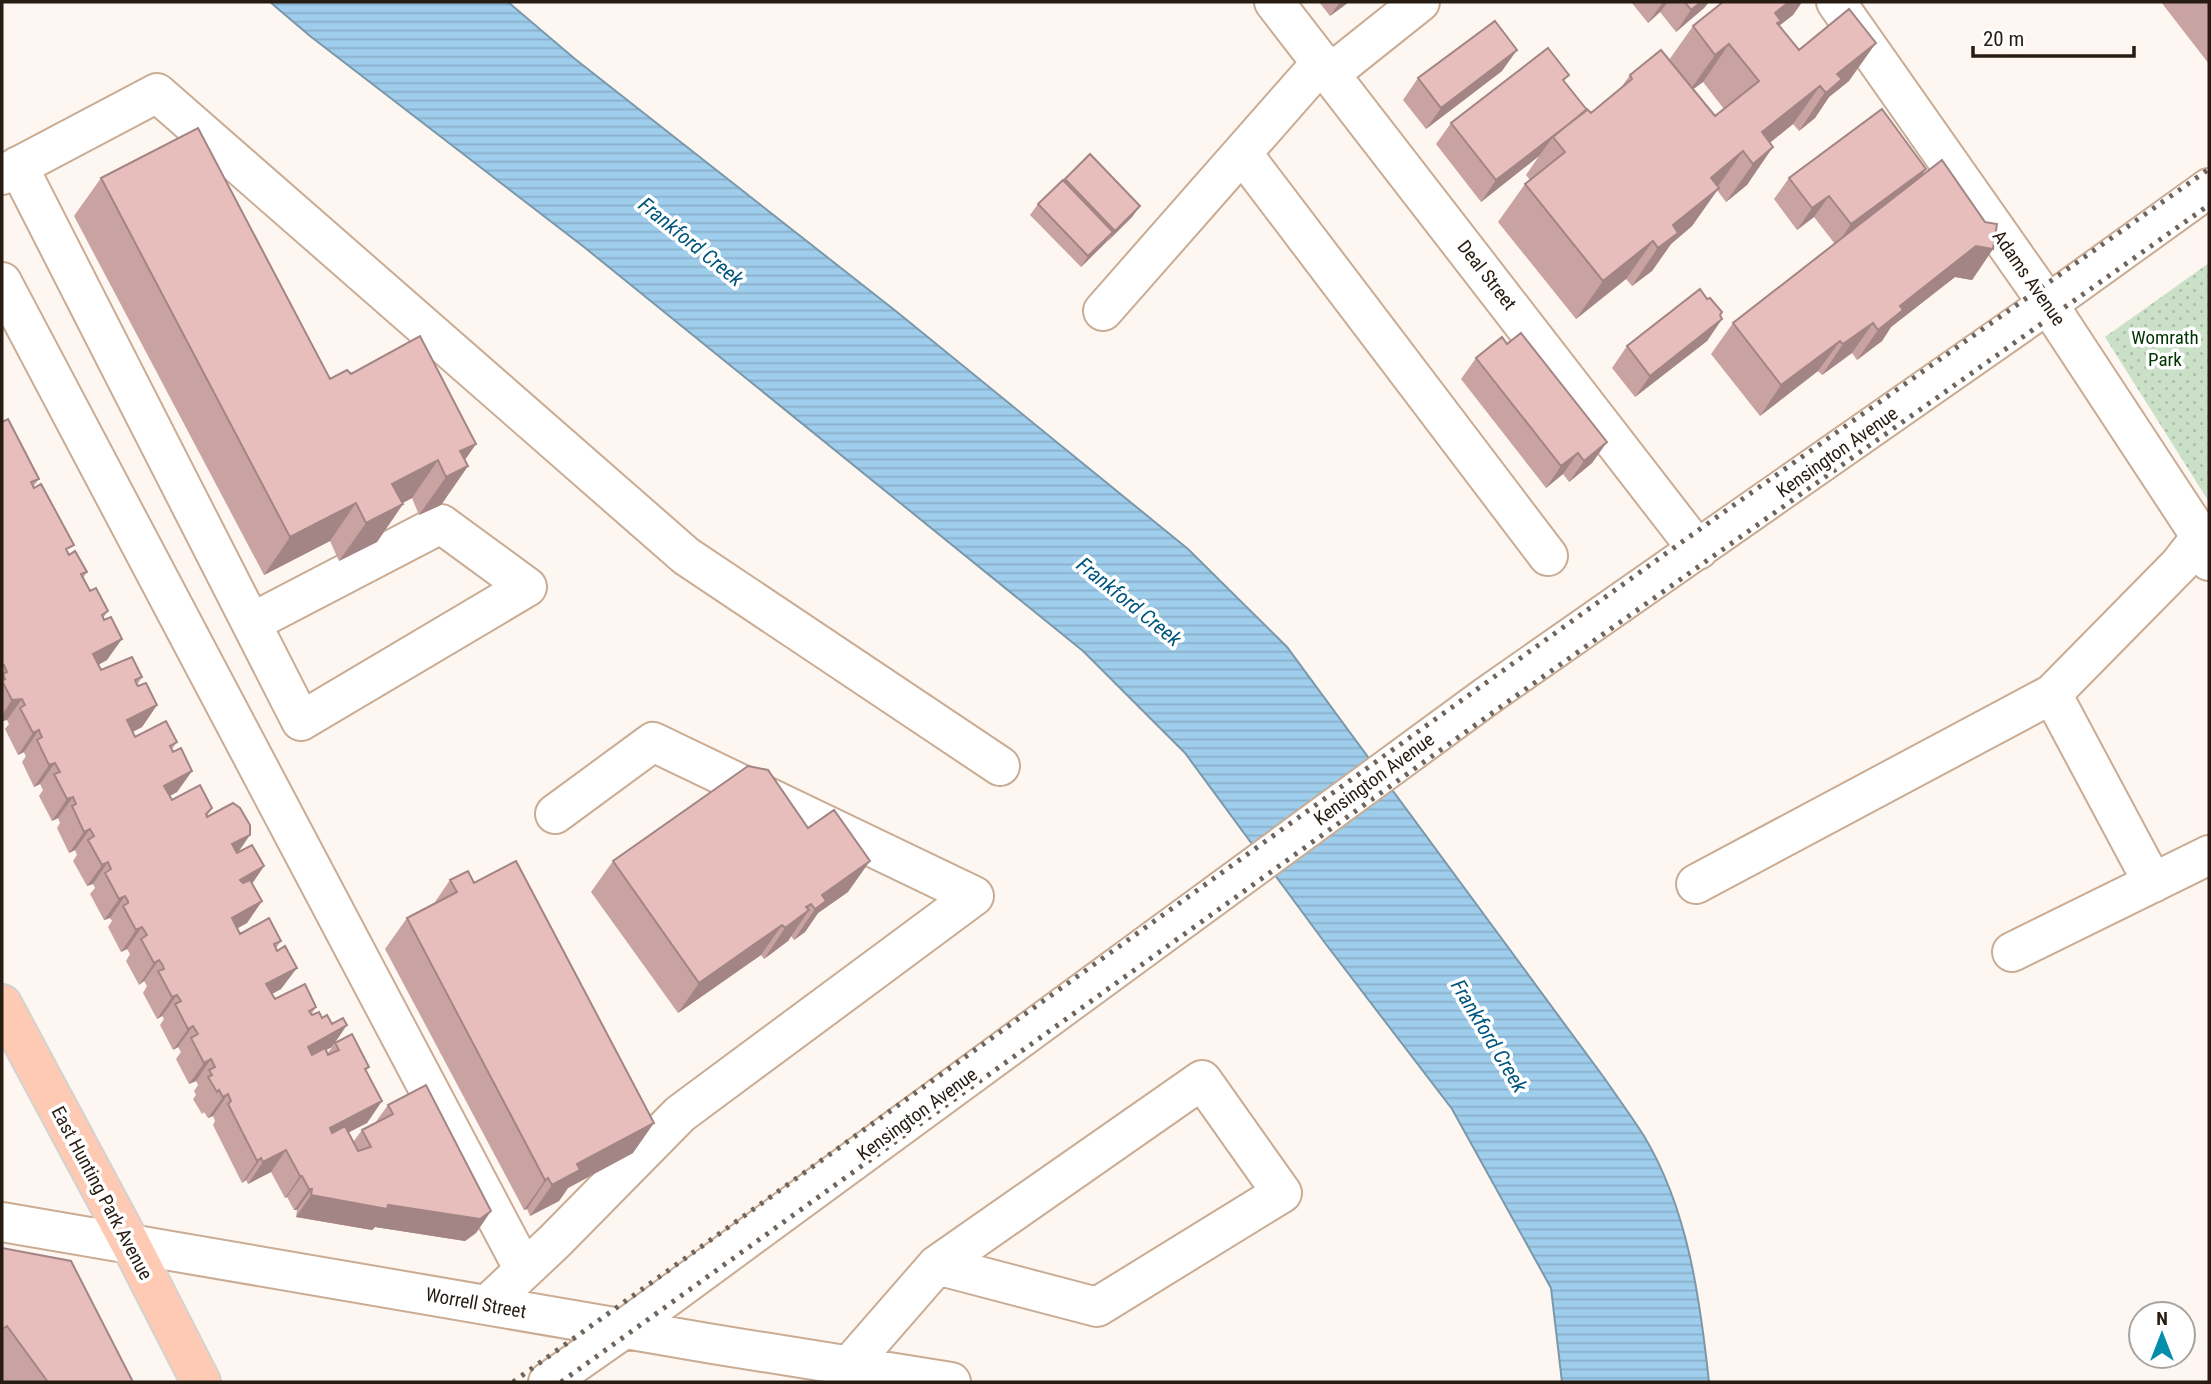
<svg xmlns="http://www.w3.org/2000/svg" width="2211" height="1384" font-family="'Roboto Condensed',sans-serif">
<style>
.park{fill:url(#park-dots)}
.water{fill:url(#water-rules);stroke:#7b98ab;stroke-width:2}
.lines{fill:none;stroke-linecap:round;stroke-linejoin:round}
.minor-casing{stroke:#c9ac93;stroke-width:42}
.major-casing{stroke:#d4d2d0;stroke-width:42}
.minor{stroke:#fff;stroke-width:38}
.major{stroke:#ffcab3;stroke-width:38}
.rail{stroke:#6e645c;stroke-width:5;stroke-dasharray:3.5 7;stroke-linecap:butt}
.wall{fill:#c8a3a2;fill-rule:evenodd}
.shaded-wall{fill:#a28584}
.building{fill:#e8bebc;stroke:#a28584;stroke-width:2}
.labels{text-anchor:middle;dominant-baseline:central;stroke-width:7;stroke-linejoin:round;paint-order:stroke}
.street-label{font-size:19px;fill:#271c12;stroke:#fff}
.park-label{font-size:19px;fill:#003401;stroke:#fff}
.water-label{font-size:21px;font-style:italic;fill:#00567e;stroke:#fff}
</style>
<defs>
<pattern id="park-dots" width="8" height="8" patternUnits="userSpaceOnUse" patternTransform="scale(1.75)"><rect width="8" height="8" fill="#cae1c8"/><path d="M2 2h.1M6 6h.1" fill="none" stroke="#aec0ab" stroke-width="1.8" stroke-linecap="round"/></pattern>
<pattern id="water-rules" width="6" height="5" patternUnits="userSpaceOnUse" patternTransform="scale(1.75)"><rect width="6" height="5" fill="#9fcdec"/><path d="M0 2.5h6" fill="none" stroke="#89afc9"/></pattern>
</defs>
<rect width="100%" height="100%" fill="#fdf6f1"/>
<!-- park -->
<path class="park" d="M 2209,263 L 2209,502 L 2105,337 Z"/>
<!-- water -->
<path class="water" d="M 270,2 L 508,2 L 575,59 L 897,312 L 1188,549 L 1287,647 L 1605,1079 C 1618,1098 1632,1117 1644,1136 C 1688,1209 1700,1299 1709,1382 L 1562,1382 L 1551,1288 L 1452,1109 L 1325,943 L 1185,753 L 1083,651 L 584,247 L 310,36 Z"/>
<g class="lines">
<!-- minor casing -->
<g class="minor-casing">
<path id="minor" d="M 1274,2 L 1698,550
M 1836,2 L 2048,304 L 2201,537 L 2209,561
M 1331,73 L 1420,2
M 1242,153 L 1548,556
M 18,166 L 301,721 L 527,587 L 441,524 L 251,623
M 2,175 L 157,93 L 686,556 L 1000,766
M 2,282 L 524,1270
M 1103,311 L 1322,62
M 2052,694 L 2179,565 L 2201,537
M 1696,884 L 2052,694 L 2153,883
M 2012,952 L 2209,855
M 2,1222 L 713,1344 L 951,1382
M 487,1305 L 555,1241 L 680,1114 L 974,896 L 653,742 L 555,814
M 849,1366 L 937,1265 L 1202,1080 L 1282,1193 L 1097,1307 L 937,1265
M 548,1382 L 624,1329 L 1487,696 L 2048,304 L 2209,188"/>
</g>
<!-- major casing -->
<g class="major-casing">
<path id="major" d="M 2,1004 L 130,1243 L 201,1382"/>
</g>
<!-- minor -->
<use href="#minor" class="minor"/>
<!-- major -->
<use href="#major" class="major"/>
<!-- rail -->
<path class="rail" d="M 513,1382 L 1700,529 L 2209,169
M 561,1382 L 1506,703 L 2209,205"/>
</g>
<!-- wall -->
<path class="wall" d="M 1319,2 L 1349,2 L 1330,16 Z
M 1631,2 L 1709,2 L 1704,8 L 1676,32 L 1660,12 L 1648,23 Z
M 1723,2 L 1802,2 L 1793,15 L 1779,26 L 1799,50 L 1849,81 L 1829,97 L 1815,118 L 1799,131 L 1793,124 L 1770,143 L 1747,185 L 1726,202 L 1717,190 L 1692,226 L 1671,244 L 1652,271 L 1632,286 L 1626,279 L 1576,319 L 1498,222 L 1525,184 L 1530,180 L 1526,175 L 1539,156 L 1481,202 L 1436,144 L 1451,123 L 1565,82 L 1587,110 L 1591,113 L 1620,89 L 1630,75 L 1669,60 L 1693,26 ZM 1703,82 L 1724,109 L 1715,116 L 1693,89 Z
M 2161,2 L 2209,2 L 2209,64 Z
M 1502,71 L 1426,129 L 1403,100 L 1418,78 Z
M 1926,169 L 1922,175 L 1993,249 L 1972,280 L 1955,277 L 1891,327 L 1882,341 L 1857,360 L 1852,353 L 1822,375 L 1818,371 L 1760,416 L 1711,354 L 1733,323 L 1835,244 L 1814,217 L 1797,230 L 1774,199 L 1789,178 Z
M 101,178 L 330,379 L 351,374 L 476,444 L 465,460 L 468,466 L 441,505 L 419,515 L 412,498 L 403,503 L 403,504 L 377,542 L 339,561 L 330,541 L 264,575 L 74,216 Z
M 1065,179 L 1140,206 L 1132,217 L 1081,267 L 1030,215 L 1038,204 Z
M 1722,319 L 1707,341 L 1635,397 L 1612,368 L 1627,346 Z
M 1507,344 L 1607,442 L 1592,463 L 1569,482 L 1563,474 L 1546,488 L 1461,379 L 1476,358 Z
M 2,422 L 39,479 L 33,487 L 68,553 L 87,572 L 83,578 L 90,591 L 108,611 L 103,618 L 107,660 L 98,665 L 101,670 L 142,677 L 137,685 L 157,705 L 142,727 L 133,732 L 135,737 L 177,742 L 172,749 L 192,771 L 177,792 L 170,796 L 172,800 L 212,808 L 207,816 L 237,853 L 264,866 L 252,884 L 262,901 L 247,923 L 237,928 L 240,934 L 281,941 L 276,948 L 281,989 L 272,994 L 275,999 L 316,1007 L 311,1015 L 332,1047 L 326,1050 L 327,1054 L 335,1043 L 369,1067 L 366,1071 L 382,1101 L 367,1123 L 348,1132 L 353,1142 L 362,1130 L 375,1123 L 388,1105 L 491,1211 L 476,1233 L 465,1241 L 375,1227 L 372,1230 L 296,1217 L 297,1210 L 294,1210 L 287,1197 L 285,1198 L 271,1172 L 248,1184 L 246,1180 L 242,1183 L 213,1125 L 215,1121 L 213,1116 L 208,1118 L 204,1112 L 202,1114 L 193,1099 L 196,1095 L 194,1091 L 198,1085 L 196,1081 L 189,1084 L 176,1059 L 181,1052 L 178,1047 L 173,1050 L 160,1025 L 164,1019 L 162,1016 L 157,1019 L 143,993 L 147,986 L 144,981 L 139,985 L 126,961 L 130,954 L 127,949 L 121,952 L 108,927 L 112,921 L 110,918 L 104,920 L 90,894 L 95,888 L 93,884 L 87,886 L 73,861 L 77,855 L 75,850 L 69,853 L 57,828 L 60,823 L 58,818 L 52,821 L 39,796 L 43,790 L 40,784 L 34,787 L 22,762 L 26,756 L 25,755 L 24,752 L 18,755 L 5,729 L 9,724 L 7,720 L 2,721 Z
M 613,861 L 848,892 L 818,913 L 805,932 L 794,940 L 791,936 L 788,941 L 764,959 L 761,955 L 678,1013 L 591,892 Z
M 450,880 L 633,1153 L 568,1188 L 559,1201 L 530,1216 L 527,1209 L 524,1210 L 385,949 L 407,918 L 433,905 Z
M 2,1248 L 133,1382 L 4,1382 L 2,1379 Z"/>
<!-- shaded-wall -->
<path class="shaded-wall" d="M 1342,2 L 1349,2 L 1330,16 L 1338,5 Z
M 1663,2 L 1668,2 L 1660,12 L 1648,23 Z
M 1701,2 L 1709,2 L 1704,8 L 1676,32 L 1691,10 Z
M 1789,2 L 1802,2 L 1793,15 L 1776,28 L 1775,13 Z
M 1876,43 L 1849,81 L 1829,97 L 1815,118 L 1799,131 L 1837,74 Z
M 1729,44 L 1703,82 L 1688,93 L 1715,55 Z
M 1517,50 L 1502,71 L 1426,129 L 1441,108 Z
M 1820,86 L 1793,124 L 1749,159 L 1762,132 Z
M 1587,110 L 1553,137 L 1539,156 L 1481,202 L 1496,180 Z
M 1773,147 L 1747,185 L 1726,202 L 1753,164 Z
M 1743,151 L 1716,189 L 1711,178 Z
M 1926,169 L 1911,190 L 1836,246 L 1851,224 Z
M 1719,188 L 1692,226 L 1671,244 L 1652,271 L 1632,286 L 1673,225 Z
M 1829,196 L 1814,217 L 1797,230 L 1812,208 Z
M 1140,206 L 1132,217 L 1107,242 L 1115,231 Z
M 1113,232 L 1105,243 L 1081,267 L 1088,256 Z
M 1653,241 L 1626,279 L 1576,319 L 1603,281 Z
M 1976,246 L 1993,249 L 1972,280 L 1955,277 L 1891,327 L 1882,341 L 1857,360 L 1878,330 L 1900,306 Z
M 1722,312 L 1711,328 L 1722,319 L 1707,341 L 1635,397 L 1650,376 Z
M 1873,323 L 1852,353 L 1822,375 L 1843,344 Z
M 1840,341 L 1818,371 L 1760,416 L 1781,385 Z
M 1607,442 L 1592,463 L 1569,482 L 1584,461 Z
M 476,444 L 456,472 L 468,466 L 441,505 L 419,515 L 446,477 L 460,451 Z
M 1578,453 L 1563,474 L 1546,488 L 1561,466 Z
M 438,460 L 412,498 L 365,523 L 392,484 Z
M 356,503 L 330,541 L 264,575 L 290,537 Z
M 403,504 L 377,542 L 339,561 L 366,523 Z
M 122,639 L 107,660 L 78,676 L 93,654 Z
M 22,699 L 7,720 L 2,721 L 2,715 L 12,700 Z
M 157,705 L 142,727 L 112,742 L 127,720 Z
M 39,730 L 24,752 L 18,755 L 33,733 Z
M 55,763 L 40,784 L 34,787 L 49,765 Z
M 192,771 L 177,792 L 149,807 L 164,786 Z
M 73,797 L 58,818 L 52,821 L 67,799 Z
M 90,829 L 75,850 L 69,853 L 84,832 Z
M 250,835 L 235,857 L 232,844 Z
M 870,861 L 848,892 L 818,913 L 805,932 L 794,940 L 815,909 L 822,895 Z
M 108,862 L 93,884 L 87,886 L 102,865 Z
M 264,866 L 249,888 L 225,901 L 240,880 Z
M 125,896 L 110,918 L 104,920 L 119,899 Z
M 262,901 L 247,923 L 217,940 L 232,918 Z
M 811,904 L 803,915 L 809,910 L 788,941 L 764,959 L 785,928 L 806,907 Z
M 782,925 L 761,955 L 678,1013 L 699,983 Z
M 142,927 L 127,949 L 121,952 L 136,930 Z
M 159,960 L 144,981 L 139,985 L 154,963 Z
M 297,968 L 281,989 L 251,1005 L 266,984 Z
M 177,995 L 162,1016 L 157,1019 L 172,997 Z
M 347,1025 L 332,1047 L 292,1068 L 308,1047 Z
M 193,1026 L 178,1047 L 173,1050 L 188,1029 Z
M 211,1059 L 196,1081 L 189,1084 L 204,1063 Z
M 228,1094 L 213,1116 L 208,1118 L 223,1097 Z
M 382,1101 L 367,1123 L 315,1150 L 330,1128 Z
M 654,1123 L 633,1153 L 568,1188 L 559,1201 L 530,1216 L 552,1185 L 577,1164 Z
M 286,1150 L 271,1172 L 248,1184 L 263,1162 Z
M 261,1158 L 246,1180 L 242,1183 L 257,1161 Z
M 300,1176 L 302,1176 L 287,1197 L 285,1198 Z
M 548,1178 L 527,1209 L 524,1210 L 545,1180 Z
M 309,1189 L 312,1189 L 297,1210 L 294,1210 Z
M 311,1195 L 388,1205 L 491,1211 L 476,1233 L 465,1241 L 375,1227 L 372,1230 L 296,1217 Z"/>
<!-- building -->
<path class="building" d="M 1685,2 L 1701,2 L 1691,10 Z
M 1723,2 L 1789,2 L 1775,13 L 1781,21 L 1777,23 L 1799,50 L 1849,9 L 1876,43 L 1837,74 L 1842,79 L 1826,93 L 1820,86 L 1762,132 L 1773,147 L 1753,164 L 1743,151 L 1711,178 L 1719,188 L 1673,225 L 1678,233 L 1658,248 L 1653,241 L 1603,281 L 1525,184 L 1565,152 L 1553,137 L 1587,109 L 1591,113 L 1632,79 L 1630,75 L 1661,50 L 1715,116 L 1759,81 L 1729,44 L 1715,55 L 1693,26 Z
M 1495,21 L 1517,50 L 1441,108 L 1418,78 Z
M 1548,48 L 1569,75 L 1563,80 L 1587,110 L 1496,180 L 1451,123 Z
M 1882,109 L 1926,169 L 1851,224 L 1829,196 L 1812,208 L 1789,178 Z
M 198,128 L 330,379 L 347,370 L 351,374 L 420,336 L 476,444 L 460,451 L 468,466 L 446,477 L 438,460 L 392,484 L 403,504 L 366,523 L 356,503 L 290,537 L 101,178 Z
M 1090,154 L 1140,206 L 1115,231 L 1065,179 Z
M 1942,160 L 1985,222 L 1997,224 L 1993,249 L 1976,246 L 1900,306 L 1903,310 L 1878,330 L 1873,323 L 1843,344 L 1840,341 L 1781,385 L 1733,323 Z
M 1063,180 L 1113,232 L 1088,256 L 1038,204 Z
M 1700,289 L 1707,299 L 1710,298 L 1722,312 L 1720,315 L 1722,319 L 1650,376 L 1627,346 Z
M 1521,333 L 1607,442 L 1584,461 L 1578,453 L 1561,466 L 1476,358 L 1502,337 L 1507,344 Z
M 8,419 L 39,479 L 31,482 L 34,488 L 41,484 L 74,545 L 66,549 L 69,555 L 75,551 L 87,572 L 81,574 L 90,591 L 96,588 L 108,611 L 102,615 L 104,620 L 111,617 L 122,639 L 93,654 L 101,670 L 132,657 L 142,677 L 135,680 L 137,685 L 138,686 L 146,683 L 157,705 L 127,720 L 135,737 L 166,721 L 177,742 L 170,746 L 173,752 L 181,748 L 192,771 L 164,786 L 172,800 L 200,785 L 212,808 L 206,814 L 207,817 L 233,803 L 240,808 L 250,825 L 250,835 L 232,844 L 237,853 L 252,845 L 264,866 L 240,880 L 243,883 L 250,880 L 262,901 L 232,918 L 240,934 L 269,918 L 281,941 L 274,944 L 277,951 L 285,946 L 297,968 L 266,984 L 275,999 L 305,984 L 316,1007 L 309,1011 L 312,1015 L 319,1012 L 322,1018 L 327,1015 L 332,1024 L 343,1018 L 347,1025 L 308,1047 L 312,1055 L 325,1048 L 328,1055 L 339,1050 L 335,1043 L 352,1034 L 369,1067 L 365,1069 L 382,1101 L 330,1128 L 332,1133 L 345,1126 L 358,1151 L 371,1147 L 362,1130 L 393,1114 L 388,1105 L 426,1085 L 491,1211 L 480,1219 L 388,1205 L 387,1209 L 311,1195 L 312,1189 L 309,1189 L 302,1176 L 300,1176 L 286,1150 L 263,1162 L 261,1158 L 257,1161 L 228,1104 L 231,1101 L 228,1094 L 223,1097 L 219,1090 L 217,1092 L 208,1077 L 212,1075 L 209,1070 L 215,1067 L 211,1059 L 204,1063 L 191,1038 L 198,1034 L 193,1026 L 188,1029 L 175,1004 L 181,1001 L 177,995 L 172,997 L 158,971 L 164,969 L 162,964 L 159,960 L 154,963 L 141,939 L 147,935 L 142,927 L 136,930 L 123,906 L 128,903 L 128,901 L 125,896 L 119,899 L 105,873 L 111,869 L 108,862 L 102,865 L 88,840 L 94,836 L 90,829 L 84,832 L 72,806 L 76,804 L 73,797 L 67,799 L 54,774 L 60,772 L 55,763 L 49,765 L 37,740 L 42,737 L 40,733 L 39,730 L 33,733 L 20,708 L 25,705 L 22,699 L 12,700 L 2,681 L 5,679 L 3,674 L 7,672 L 4,665 L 2,666 L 2,422 Z
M 748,766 L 768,770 L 808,828 L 834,810 L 870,861 L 822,895 L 826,901 L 815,909 L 811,904 L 806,907 L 809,910 L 785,928 L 782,925 L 699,983 L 613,861 Z
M 516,861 L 654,1123 L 577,1164 L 580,1170 L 552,1185 L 548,1178 L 545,1180 L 407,918 L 457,892 L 450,880 L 468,871 L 474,883 Z
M 2,1248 L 71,1261 L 133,1382 L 48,1382 L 7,1326 L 2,1329 Z"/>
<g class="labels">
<!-- street labels -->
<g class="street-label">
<text transform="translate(1487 275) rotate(52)">Deal Street</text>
<text transform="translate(2029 278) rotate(55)">Adams Avenue</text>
<text transform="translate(1837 452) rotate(-35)">Kensington Avenue</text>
<text transform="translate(1374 779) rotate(-36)">Kensington Avenue</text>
<text transform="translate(917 1114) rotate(-36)">Kensington Avenue</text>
<text transform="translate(102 1193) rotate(62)">East Hunting Park Avenue</text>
<text transform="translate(476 1303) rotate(10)">Worrell Street</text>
</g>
<!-- park labels -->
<g class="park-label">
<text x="2165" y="337">Womrath<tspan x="2165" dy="22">Park</tspan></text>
</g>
<!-- water labels -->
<g class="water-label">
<text transform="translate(691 242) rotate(39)">Frankford Creek</text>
<text transform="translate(1129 602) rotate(39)">Frankford Creek</text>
<text transform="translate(1489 1036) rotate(59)">Frankford Creek</text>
</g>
</g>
<!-- border -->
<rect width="2211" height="1384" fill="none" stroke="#271c12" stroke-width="7"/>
<!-- north arrow -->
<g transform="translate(2162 1335)"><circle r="33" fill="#ffffff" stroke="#a9a4a0" stroke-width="2"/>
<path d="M0-5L12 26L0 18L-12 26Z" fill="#048eac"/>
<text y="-10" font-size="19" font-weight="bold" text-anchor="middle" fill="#271c12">N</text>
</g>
<!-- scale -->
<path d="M1973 46v10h161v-10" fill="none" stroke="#271c12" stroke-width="3.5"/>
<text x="1983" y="46" font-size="21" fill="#271c12" stroke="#ffffff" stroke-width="5" paint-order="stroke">20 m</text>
</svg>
